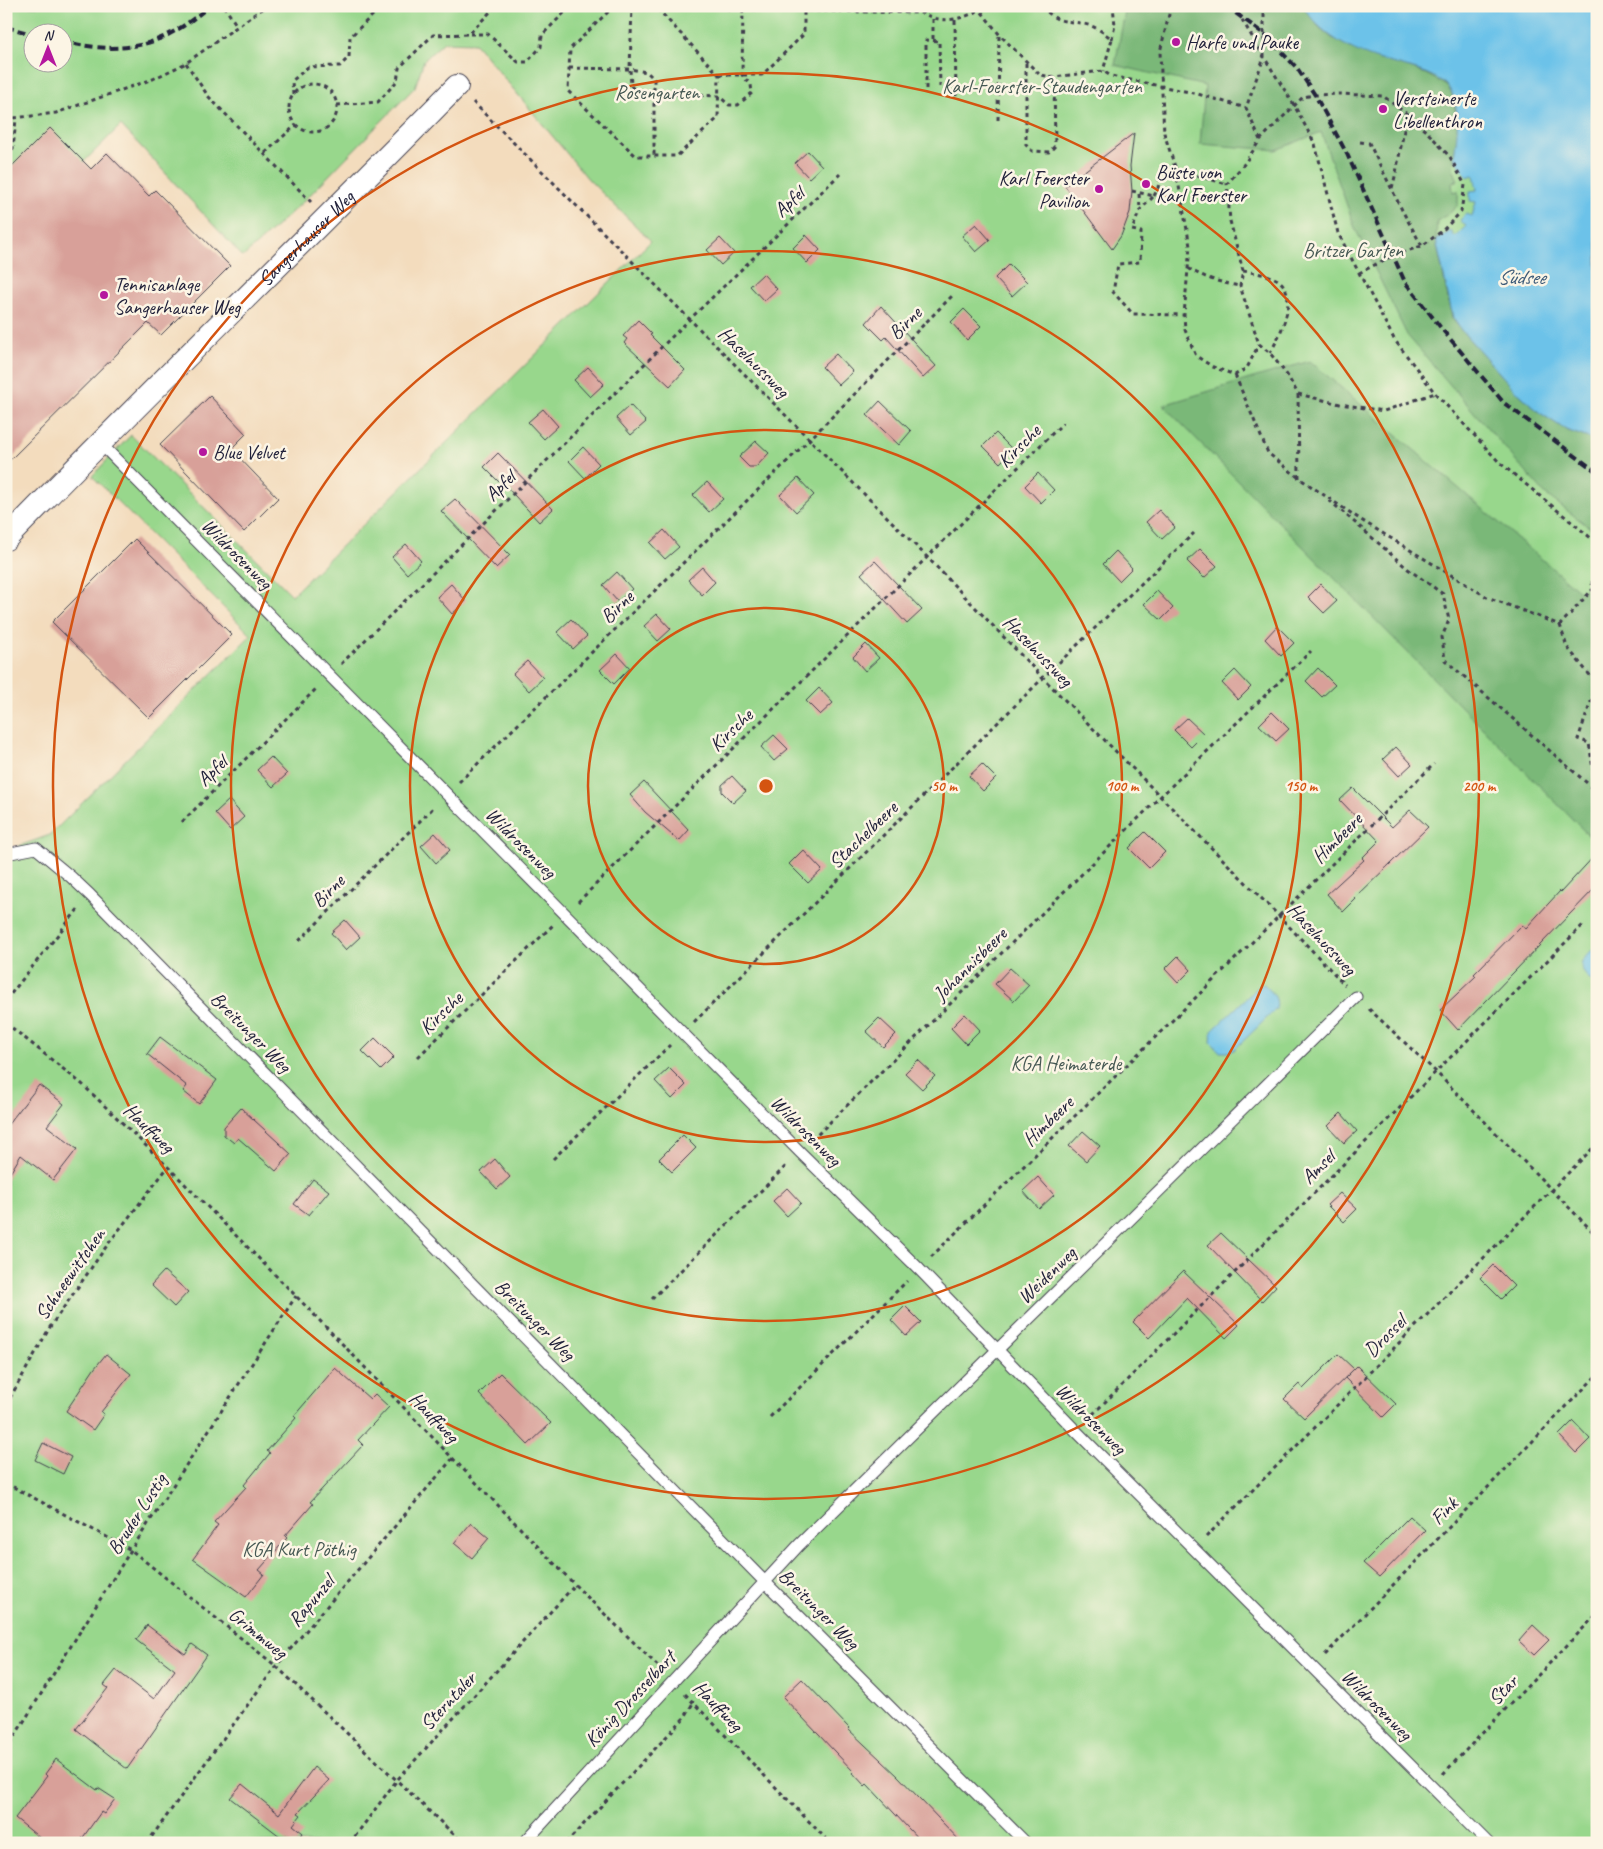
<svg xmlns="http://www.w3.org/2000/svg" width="1603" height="1849" font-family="Caveat,sans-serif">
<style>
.green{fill:#98d78c;stroke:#5d7c64;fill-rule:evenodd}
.forest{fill:#7ab878;stroke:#4e6d5a}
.water{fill:#6cc2e9;stroke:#477292}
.building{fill:#d8a099}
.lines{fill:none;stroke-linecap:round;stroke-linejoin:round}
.service-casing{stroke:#413e4e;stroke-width:13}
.minor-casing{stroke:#413e4e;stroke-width:24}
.path{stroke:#413e4e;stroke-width:3;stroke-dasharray:4 4;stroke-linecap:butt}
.service{stroke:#fff;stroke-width:11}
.minor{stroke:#fff;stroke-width:22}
.rail{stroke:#22223b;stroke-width:4;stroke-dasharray:8 4;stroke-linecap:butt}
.ring{fill:none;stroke:#d45411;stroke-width:2.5}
.poi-dot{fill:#b5179e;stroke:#fcf5e5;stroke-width:2}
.labels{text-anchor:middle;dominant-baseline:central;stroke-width:5;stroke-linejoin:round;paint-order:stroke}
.poi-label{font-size:20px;fill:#22223b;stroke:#fcf5e5;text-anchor:start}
.park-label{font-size:20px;fill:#455853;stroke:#fcf5e5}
.street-label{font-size:20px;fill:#22223b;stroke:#fcf5e5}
.water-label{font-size:21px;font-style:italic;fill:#3c5a78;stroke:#fcf5e5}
.centre{fill:#d45411;stroke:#fcf5e5;stroke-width:2.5}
.ring-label{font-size:15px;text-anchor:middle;font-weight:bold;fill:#d45411;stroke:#fcf5e5;stroke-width:5;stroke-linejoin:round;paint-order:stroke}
</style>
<rect width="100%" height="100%" fill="#fcf5e5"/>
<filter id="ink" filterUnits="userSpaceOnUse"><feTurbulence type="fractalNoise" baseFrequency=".02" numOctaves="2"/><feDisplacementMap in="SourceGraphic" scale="10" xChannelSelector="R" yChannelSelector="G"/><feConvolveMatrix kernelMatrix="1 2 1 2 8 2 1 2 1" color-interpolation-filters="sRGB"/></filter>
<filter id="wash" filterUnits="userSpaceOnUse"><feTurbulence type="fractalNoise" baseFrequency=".0096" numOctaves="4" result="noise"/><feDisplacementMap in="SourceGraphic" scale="20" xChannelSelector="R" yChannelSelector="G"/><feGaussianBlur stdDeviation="1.12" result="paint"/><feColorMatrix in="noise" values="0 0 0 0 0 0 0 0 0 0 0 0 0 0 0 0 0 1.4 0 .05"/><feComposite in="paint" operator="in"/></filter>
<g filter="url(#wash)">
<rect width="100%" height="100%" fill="#f3dcbd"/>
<!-- green -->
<path class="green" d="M 6,6 L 1597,6 L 1597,1843 L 6,1843 L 6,857 L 19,846 L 50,835 L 251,635 L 92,476 L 131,435 L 292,595 L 651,241 L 589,180 L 475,43 L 444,42 L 424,60 L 415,87 L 307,198 L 243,257 L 121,125 L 6,239 ZM 32,32 L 62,32 L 62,62 L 32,62 Z"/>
<!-- forest -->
<path class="forest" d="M 1126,6 L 1303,6 L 1319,27 L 1332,38 L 1426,74 L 1447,86 L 1452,94 L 1457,119 L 1458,130 L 1453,168 L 1458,181 L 1452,182 L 1453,192 L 1458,191 L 1458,205 L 1450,213 L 1437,221 L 1436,240 L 1452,318 L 1461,330 L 1513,388 L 1540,413 L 1566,430 L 1597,441 L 1597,533 L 1545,494 L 1407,335 L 1355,228 L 1321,132 L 1276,150 L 1200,144 L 1205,86 L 1115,65 Z
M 1310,361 L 1580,592 L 1597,584 L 1597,844 L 1163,405 Z"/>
<!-- water -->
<path class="water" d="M 1303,6 L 1597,6 L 1597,441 L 1566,430 L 1540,413 L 1513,388 L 1461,330 L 1453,318 L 1436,240 L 1451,231 L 1455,237 L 1466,226 L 1461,221 L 1465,214 L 1472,216 L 1476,202 L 1470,201 L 1470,191 L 1477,190 L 1474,175 L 1467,177 L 1454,157 C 1457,137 1462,103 1447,86 C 1436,74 1410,68 1395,64 C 1359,55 1323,39 1303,6 Z
M 1597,945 L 1597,987 C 1576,966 1576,966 1597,945 Z
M 1264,984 C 1272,993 1279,997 1276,1009 L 1234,1050 L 1228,1052 L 1220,1052 L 1211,1042 L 1212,1031 L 1259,986 Z"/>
<g id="blocks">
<!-- building -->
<path class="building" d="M 50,128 L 91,169 L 107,153 L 149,196 L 155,190 L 230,266 L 161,335 L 148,323 L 6,464 L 6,172 Z
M 1134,133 L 1130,166 L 1132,191 L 1130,212 L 1121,236 L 1112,249 L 1065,186 Z
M 808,151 L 822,166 L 809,178 L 795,163 Z
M 976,224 L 990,240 L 976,252 L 962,236 Z
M 806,235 L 820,250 L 807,263 L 793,248 Z
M 720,238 L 734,253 L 721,265 L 707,250 Z
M 1009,264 L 1027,282 L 1012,296 L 995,278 Z
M 763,274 L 777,289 L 764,301 L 750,286 Z
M 881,306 L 936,366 L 923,378 L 886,337 L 883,340 L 866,323 Z
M 964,309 L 981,326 L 967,340 L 951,322 Z
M 638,320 L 652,334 L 650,335 L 685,370 L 670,386 L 624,343 L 627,339 L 623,336 Z
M 836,354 L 853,372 L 839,385 L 822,367 Z
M 588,367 L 604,384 L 590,397 L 574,380 Z
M 210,396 L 246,434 L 231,449 L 278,498 L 244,532 L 160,445 Z
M 880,401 L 911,431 L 899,445 L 867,415 Z
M 630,405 L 646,422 L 631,435 L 616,418 Z
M 543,409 L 558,426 L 544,439 L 528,422 Z
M 996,433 L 1013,450 L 1000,463 L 983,446 Z
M 756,441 L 769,453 L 756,467 L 749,467 L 739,457 Z
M 583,447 L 599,464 L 585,478 L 569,461 Z
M 498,453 L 553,509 L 539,522 L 502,482 L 501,484 L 484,467 Z
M 1038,473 L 1054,490 L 1041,503 L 1025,486 Z
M 798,478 L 814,495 L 796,512 L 780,495 Z
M 707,482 L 723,499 L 709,512 L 693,495 Z
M 455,499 L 510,555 L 496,568 L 441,511 Z
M 1159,510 L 1175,527 L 1162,539 L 1146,522 Z
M 664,530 L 679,547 L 665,559 L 650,543 Z
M 135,539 L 232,635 L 149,718 L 52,622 Z
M 406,544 L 421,561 L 407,574 L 392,557 Z
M 1200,549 L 1217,566 L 1204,578 L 1187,561 Z
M 1116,551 L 1132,568 L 1119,581 L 1103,564 Z
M 875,561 L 922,610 L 907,624 L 861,574 Z
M 702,567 L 715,582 L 702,595 L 688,580 Z
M 617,572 L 632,589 L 618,602 L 603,585 Z
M 451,584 L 466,601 L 452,614 L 437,597 Z
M 1321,584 L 1337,601 L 1324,613 L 1308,597 Z
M 1157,591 L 1173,608 L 1161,620 L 1144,604 Z
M 657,614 L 671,629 L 658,641 L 644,626 Z
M 571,619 L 587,636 L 573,649 L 557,632 Z
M 1277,626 L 1294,643 L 1281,656 L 1265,639 Z
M 866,644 L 879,658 L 865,671 L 853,657 Z
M 617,654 L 630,668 L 614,684 L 600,670 Z
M 527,661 L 543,678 L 529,691 L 513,674 Z
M 1318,668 L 1335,685 L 1322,697 L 1306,681 Z
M 1235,670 L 1251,687 L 1238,700 L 1222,683 Z
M 819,688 L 833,703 L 820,715 L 806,701 Z
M 1272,712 L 1289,729 L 1276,741 L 1259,725 Z
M 1187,718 L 1204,734 L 1191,747 L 1174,730 Z
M 774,735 L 788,749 L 774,761 L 761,747 Z
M 1396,747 L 1412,764 L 1399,776 L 1383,759 Z
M 271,757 L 287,774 L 273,787 L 257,770 Z
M 982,764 L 996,778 L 983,791 L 969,776 Z
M 732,776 L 746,791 L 733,803 L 722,792 L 722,785 Z
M 644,782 L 689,830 L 679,841 L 645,812 L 630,795 Z
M 1353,788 L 1392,827 L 1410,810 L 1428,827 L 1355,898 L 1356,899 L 1343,912 L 1327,894 L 1364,860 L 1362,858 L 1379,841 L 1340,800 Z
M 229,800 L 244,817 L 230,830 L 215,813 Z
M 1145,832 L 1165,852 L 1149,868 L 1129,848 Z
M 435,833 L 450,850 L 436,863 L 421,846 Z
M 803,850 L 822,870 L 808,883 L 789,864 Z
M 1597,853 L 1597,886 L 1458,1030 L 1440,1010 L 1476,976 L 1474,974 L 1522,925 L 1526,928 L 1560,891 L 1561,892 Z
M 345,920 L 360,937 L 346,950 L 331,933 Z
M 1178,956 L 1191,970 L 1178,983 L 1165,969 Z
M 1010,968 L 1029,985 L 1014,1001 L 995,984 Z
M 965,1014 L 980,1030 L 966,1044 L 951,1028 Z
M 879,1018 L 896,1034 L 883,1047 L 866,1031 Z
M 160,1037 L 217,1080 L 199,1104 L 183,1091 L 187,1086 L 147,1054 Z
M 375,1038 L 394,1057 L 381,1070 L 362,1051 Z
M 918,1060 L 935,1076 L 922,1089 L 905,1073 Z
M 669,1068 L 686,1085 L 672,1099 L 655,1081 Z
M 39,1085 L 64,1104 L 47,1126 L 77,1149 L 53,1180 L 21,1155 L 6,1180 L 6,1127 Z
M 241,1108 L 291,1154 L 276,1171 L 238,1138 L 234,1143 L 224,1135 L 224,1127 Z
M 1341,1113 L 1357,1131 L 1344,1143 L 1328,1126 Z
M 1083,1131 L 1100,1146 L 1086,1161 L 1069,1146 Z
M 683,1135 L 696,1148 L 672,1172 L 659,1159 Z
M 495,1159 L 510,1177 L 497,1189 L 481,1172 Z
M 1038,1177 L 1054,1195 L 1039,1209 L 1023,1191 Z
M 313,1179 L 329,1191 L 309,1215 L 294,1204 Z
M 787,1188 L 801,1203 L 787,1216 L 773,1201 Z
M 1340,1193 L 1357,1209 L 1344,1222 L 1327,1205 Z
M 1221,1233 L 1276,1286 L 1262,1301 L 1208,1245 Z
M 1493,1265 L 1514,1286 L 1501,1299 L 1480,1278 Z
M 164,1271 L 188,1292 L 174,1307 L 151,1285 Z
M 1183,1271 L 1239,1325 L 1226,1338 L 1187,1298 L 1149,1338 L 1133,1322 Z
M 905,1306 L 921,1322 L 906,1336 L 891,1320 Z
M 106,1354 L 131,1374 L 101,1412 L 104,1414 L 93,1430 L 66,1411 L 94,1369 Z
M 1338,1354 L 1354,1369 L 1304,1418 L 1284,1399 L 1299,1384 L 1303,1389 Z
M 1357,1366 L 1396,1404 L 1383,1417 L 1345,1378 Z
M 335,1368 L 370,1399 L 375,1394 L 389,1407 L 358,1440 L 363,1445 L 310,1502 L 313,1504 L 285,1536 L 287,1538 L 259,1570 L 264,1574 L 246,1597 L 193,1559 L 218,1525 L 214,1522 L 246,1487 L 244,1485 L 270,1453 L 267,1451 L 296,1418 L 294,1416 Z
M 500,1373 L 551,1423 L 528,1445 L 479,1394 Z
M 1573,1421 L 1590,1439 L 1576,1453 L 1559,1435 Z
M 43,1443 L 71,1457 L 63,1474 L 35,1460 Z
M 1410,1516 L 1425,1530 L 1379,1577 L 1363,1563 Z
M 471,1523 L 489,1538 L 472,1558 L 454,1543 Z
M 147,1625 L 185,1654 L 192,1644 L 207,1655 L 127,1769 L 76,1729 L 108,1688 L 104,1685 L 116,1670 L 154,1699 L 175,1670 L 136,1640 Z
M 1533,1625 L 1549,1640 L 1534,1655 L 1519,1641 Z
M 802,1679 L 849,1728 L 848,1729 L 898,1776 L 962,1843 L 922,1843 L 867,1784 L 865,1786 L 852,1772 L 853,1771 L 783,1697 Z
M 56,1759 L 97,1790 L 98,1788 L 115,1799 L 104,1814 L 101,1812 L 79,1843 L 46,1843 L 15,1818 L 47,1776 L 45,1774 Z
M 314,1767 L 329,1780 L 298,1813 L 301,1815 L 293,1825 L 303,1833 L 296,1843 L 289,1843 L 230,1798 L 242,1784 L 279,1814 Z"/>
</g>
</g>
<g filter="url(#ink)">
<use href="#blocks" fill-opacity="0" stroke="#413e4e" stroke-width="1"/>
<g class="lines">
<!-- service casing -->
<g class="service-casing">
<path id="service" d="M 100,443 L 800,1152 L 919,1269 L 1076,1431 L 1488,1843
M 6,854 L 36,848 L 71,877 L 90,895 L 764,1581 L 1026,1843
M 524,1843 L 799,1545 L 1356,997"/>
</g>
<!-- minor casing -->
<g class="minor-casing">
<g id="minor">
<path id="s1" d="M 6,539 C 155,386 308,238 457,86"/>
</g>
</g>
<!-- path -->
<path class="path" d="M 224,6 L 237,26
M 614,6 L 570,49 L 568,91 L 636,156 L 677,156 L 718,118 L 719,75 L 655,6
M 632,6 L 630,69 L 631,86 L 637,93 L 719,96 L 729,105 L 738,105 L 752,93 L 751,85 L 742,75 L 743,6
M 721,6 L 724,9 L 923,13 C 944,26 967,18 987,6
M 977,6 L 999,34 L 1040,75 L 1054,77 L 1103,71 L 1111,76 L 1194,93 L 1246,108
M 1042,6 C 1058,25 1064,19 1084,24 C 1095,26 1103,32 1112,39 L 1103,71
M 1171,6 L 1160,52 L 1164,133 L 1176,170 L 1190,246 L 1184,315 L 1185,330 L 1196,356 L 1213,367 L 1235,375 L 1247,368 L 1259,344
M 1234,6 L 1264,57 L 1294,105 L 1315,144 L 1338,233 L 1394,339 L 1435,393 L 1500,463 L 1597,543
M 933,19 L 933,40
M 955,20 L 956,99
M 470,34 L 488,34 L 518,62 L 527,62 L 541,47 L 542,35 L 571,6
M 1112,39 L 1115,25 L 1113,6
M 186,63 L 208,96 L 311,202
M 1026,63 L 1026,145 L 1032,151 L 1049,152 L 1055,146 L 1054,77
M 569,68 L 630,69 L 647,72 L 654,79 L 654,156
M 719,75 L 762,75 L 804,34 L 804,6
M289 108a24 24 0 1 1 48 0a24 24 0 1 1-48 0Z
M 926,89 L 926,40 L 939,41 L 940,88
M 293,95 L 292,81 L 308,67 L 340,66 L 349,57 L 350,37 L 377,11 L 402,9 L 405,6
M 473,102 L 928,558 L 1043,678 L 1279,916 L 1345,985
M 337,105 L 378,102 L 397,81 L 399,68 L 433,35 L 469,34 L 496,6
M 6,119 L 56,113 L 153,79 L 186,63 L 266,6
M 998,120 L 999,35
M 1260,140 L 1246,108 L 1264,57 L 1264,6
M 1360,142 L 1369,143 L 1403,212 L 1422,246
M 265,153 L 296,125
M 6,155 L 13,149 L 16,119
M 1392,188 L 1396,173 L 1407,114
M 1132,191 L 1154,196 L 1140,210 L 1132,230 L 1141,232 L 1140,262 L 1118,264 L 1113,292 L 1133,314 L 1184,315
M 1139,194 L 1140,210
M 1154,196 L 1158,188 L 1161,170 L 1176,170 L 1227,184
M 1188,268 C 1204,278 1221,283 1240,286
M 1243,271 C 1255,273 1268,274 1278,280 C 1300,295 1280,336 1270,353
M 1235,375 L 1268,453 L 1299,478 L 1361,520 L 1487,597 L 1560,625 L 1592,590
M 1298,394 L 1340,404 L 1384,411 L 1435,393
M 1299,478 L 1298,394 L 1287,375 L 1270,353 L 1259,344 L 1240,286 L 1243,271 L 1230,221 L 1227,184 L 1245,163 L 1260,140 L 1303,97 L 1315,95 L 1340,94 L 1383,96 L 1407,114 L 1431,136 L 1450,157 L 1465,185 L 1461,212 L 1442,231 L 1422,246 L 1394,255 L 1359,273
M 1329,500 L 1408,569 L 1443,594 L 1449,620 L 1442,637 L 1445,660 L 1587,783 L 1597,795
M 1594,541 L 1592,590 L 1597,588
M 1560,625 L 1567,647 L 1597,684
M 341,664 L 690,319 L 840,174
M 1597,684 L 1578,739 L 1589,743 L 1593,769 L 1597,767
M 459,782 L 809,440 L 954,294
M 182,822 L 317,688
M 578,902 L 1063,423
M 299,941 L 435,806
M 6,1000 L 79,908
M 1369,1009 L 1435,1071 L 1597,1236
M 694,1022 L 1043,678 L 1194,533
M 6,1023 L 82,1084 L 168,1167 L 296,1296 L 575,1585 L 662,1670
M 418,1057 L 553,925
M 812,1140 L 1160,797 L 1311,651
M 553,1159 L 670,1045
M 931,1257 L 1434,764
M 652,1299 L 788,1164
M 6,1405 L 50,1327 L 108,1244 L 168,1167
M 770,1417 L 907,1281
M 1087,1420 L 1583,925
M 6,1483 L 131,1550 L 276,1666 L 463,1843
M 1206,1537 L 1597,1144
M 1325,1655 L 1597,1375
M 685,1694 L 830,1843
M 6,1750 L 131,1550 L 296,1296
M 1443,1774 L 1597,1614
M 147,1843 L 276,1666 L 453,1458
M 350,1843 L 397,1780 L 575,1585
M 566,1843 L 685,1717 L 693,1703"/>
<!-- service -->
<use href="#service" class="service"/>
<!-- minor -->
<use href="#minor" class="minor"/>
<!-- rail -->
<path class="rail" d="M 1226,6 L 1264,34 L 1297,68 L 1315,95 L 1347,154 L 1405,282 L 1441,328 L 1504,403 L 1597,472
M 6,27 L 32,34
M 62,41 C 102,51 139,52 175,31 C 188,24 199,14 210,6"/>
</g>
</g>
<!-- distance rings -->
<g class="ring">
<circle cx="766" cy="786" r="178"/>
<circle cx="766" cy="786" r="356"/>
<circle cx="766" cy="786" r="535"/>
<circle cx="766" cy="786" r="713"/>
</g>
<!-- markers -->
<g class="poi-dot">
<circle cx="1176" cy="42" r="5"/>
<circle cx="1383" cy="109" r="5"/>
<circle cx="1146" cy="184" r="5"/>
<circle cx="1099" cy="189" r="5"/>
<circle cx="104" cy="295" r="5"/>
<circle cx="203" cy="452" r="5"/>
</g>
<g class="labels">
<!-- poi labels -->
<g class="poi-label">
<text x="1186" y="42">Harfe und Pauke</text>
<text x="1393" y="98">Versteinerte<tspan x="1393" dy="23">Libellenthron</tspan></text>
<text x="1156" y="172">Büste von<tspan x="1156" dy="23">Karl Foerster</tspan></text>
<text x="1089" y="178" text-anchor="end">Karl Foerster<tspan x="1089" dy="23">Pavilion</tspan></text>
<text x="114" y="284">Tennisanlage<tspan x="114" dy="23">Sangerhauser Weg</tspan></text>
<text x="213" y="452">Blue Velvet</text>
</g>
<!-- park labels -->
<g class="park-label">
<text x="1042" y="86">Karl-Foerster-Staudengarten</text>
<text x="657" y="92">Rosengarten</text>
<text x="1353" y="250">Britzer Garten</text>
<text x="1066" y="1063">KGA Heimaterde</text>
<text x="299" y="1549">KGA Kurt Pöthig</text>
</g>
<!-- street labels -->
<g class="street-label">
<text transform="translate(789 202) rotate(-44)">Apfel</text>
<text stroke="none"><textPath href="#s1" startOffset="425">Sangerhauser Weg</textPath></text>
<text transform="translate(905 323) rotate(-45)">Birne</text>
<text transform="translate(754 362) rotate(45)">Haselnussweg</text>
<text transform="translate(1019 446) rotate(-45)">Kirsche</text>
<text transform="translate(500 486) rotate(-45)">Apfel</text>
<text transform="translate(237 554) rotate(45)">Wildrosenweg</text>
<text transform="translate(617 607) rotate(-44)">Birne</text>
<text transform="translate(1038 651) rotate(46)">Haselnussweg</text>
<text transform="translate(731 730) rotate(-44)">Kirsche</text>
<text transform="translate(212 771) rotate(-45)">Apfel</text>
<text transform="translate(863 835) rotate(-44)">Stachelbeere</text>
<text transform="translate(1337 838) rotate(-45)">Himbeere</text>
<text transform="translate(521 843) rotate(45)">Wildrosenweg</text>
<text transform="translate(328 891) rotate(-45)">Birne</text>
<text transform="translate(1322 939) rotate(47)">Haselnussweg</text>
<text transform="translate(970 964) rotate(-45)">Johannisbeere</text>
<text transform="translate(441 1013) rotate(-44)">Kirsche</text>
<text transform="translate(251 1032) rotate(45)">Breitunger Weg</text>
<text transform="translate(1048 1121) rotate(-44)">Himbeere</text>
<text transform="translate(149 1128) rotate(44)">Hauffweg</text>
<text transform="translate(806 1131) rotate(45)">Wildrosenweg</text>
<text transform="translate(1318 1167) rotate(-45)">Amsel</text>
<text transform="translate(70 1274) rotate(-55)">Schneewittchen</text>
<text transform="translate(1047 1275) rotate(-44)">Weidenweg</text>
<text transform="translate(535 1320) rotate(45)">Breitunger Weg</text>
<text transform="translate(1385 1336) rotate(-45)">Drossel</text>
<text transform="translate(434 1417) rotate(46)">Hauffweg</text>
<text transform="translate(1091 1419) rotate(45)">Wildrosenweg</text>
<text transform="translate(1444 1511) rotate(-46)">Fink</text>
<text transform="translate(137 1514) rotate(-57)">Bruder Lustig</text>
<text transform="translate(311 1601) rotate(-50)">Rapunzel</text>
<text transform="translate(819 1609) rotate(45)">Breitunger Weg</text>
<text transform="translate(258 1633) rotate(39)">Grimmweg</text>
<text transform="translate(1503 1690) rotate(-46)">Star</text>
<text transform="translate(630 1699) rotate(-47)">König Drosselbart</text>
<text transform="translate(448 1701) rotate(-47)">Sterntaler</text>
<text transform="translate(1377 1705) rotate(45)">Wildrosenweg</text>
<text transform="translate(718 1706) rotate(46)">Hauffweg</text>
</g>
<!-- water labels -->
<g class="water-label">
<text x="1521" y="277">Südsee</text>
</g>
</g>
<circle cx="766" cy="786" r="8" class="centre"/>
<g class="ring-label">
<text x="944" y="791">50 m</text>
<text x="1122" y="791">100 m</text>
<text x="1301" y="791">150 m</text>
<text x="1479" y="791">200 m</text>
</g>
<!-- margin -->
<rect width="1603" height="1849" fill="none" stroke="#fcf5e5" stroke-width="25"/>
<!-- north arrow -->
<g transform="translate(48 48)"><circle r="24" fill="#fcf5e5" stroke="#a5a1a1"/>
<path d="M0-4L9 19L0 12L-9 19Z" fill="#b5179e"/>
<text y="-8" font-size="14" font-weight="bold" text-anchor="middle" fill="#22223b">N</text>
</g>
</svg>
